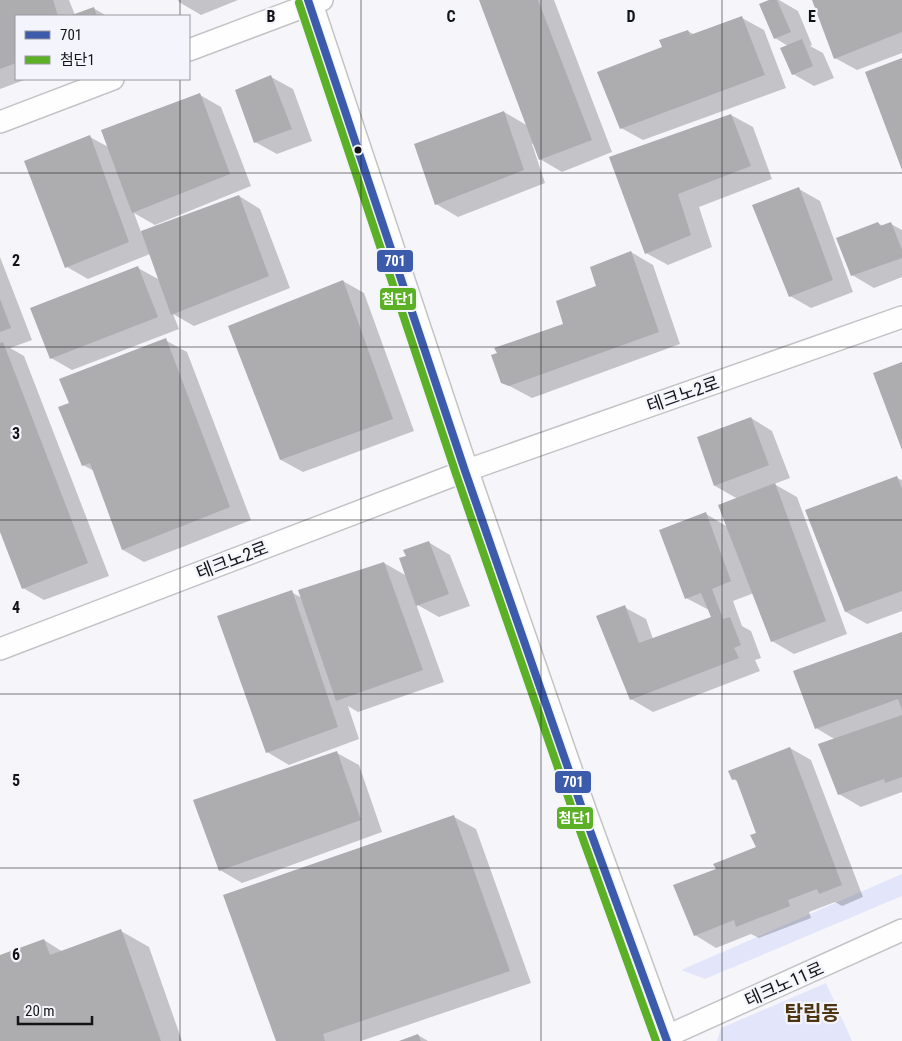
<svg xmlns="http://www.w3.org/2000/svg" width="902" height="1041" font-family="'Roboto Condensed','Noto Sans KR',sans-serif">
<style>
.green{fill:#e3e6fa}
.shadow{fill:#0003}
.building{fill:#adadb0}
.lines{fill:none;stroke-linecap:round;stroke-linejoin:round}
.minor-casing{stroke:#c4c4c7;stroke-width:24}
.tertiary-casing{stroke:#c4c4c7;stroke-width:29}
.minor{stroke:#fefefe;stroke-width:21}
.tertiary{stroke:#fefefe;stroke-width:26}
.bus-1-casing{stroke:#f3f4fc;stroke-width:11}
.bus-2-casing{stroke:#f3f4fc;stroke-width:11}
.bus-1{stroke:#3d5bab;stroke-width:8}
.bus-2{stroke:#5bb025;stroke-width:8}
.grid{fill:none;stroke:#141417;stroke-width:1;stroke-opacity:0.55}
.bus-dot{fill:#141417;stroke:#f3f4fc;stroke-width:2}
.labels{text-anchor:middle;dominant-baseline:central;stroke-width:4.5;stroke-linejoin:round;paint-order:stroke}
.street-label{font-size:18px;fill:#141417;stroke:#f3f4fc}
.quarter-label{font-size:20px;font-weight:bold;fill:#4d3512;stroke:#f3f4fc}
.grid-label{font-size:16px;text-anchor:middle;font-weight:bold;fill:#141417;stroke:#f3f4fc;stroke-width:4.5;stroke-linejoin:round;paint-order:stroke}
.line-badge{stroke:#f3f4fc;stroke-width:2}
.badge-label{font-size:14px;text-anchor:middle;font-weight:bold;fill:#fff}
</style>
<rect width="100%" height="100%" fill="#f5f5fa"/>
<!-- green -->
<path class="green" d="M 902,874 L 902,896 L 705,979 L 681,970 Z
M 826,983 L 852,1041 L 717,1041 L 721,1028 Z"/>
<!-- shadow -->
<path class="shadow" d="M 0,0 L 69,0 L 75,15 L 93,8 L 107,16 L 16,16 L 16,79 L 27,79 L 0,89 Z
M 178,0 L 238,0 L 201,15 L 179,2 Z
M 480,0 L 554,0 L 612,152 L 562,172 L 540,159 L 534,143 L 532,144 L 545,183 L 458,217 L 436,204 L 504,112 L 528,126 Z
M 772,0 L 779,0 L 798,11 L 812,45 L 810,46 L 823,53 L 834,78 L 814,86 L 793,74 L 788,46 L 775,38 Z
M 813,0 L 902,0 L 902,53 L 857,70 L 835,58 Z
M 742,18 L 764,30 L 786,88 L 643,140 L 621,128 L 664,48 L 688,31 L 695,35 Z
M 271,77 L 293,89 L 312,141 L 277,154 L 255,142 Z
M 200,95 L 221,107 L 251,186 L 155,225 L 134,213 L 141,232 L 239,196 L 260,209 L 290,288 L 194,326 L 173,314 L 179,329 L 72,370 L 51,358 L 138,268 L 160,280 L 150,254 L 88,279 L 67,267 L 90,137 L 110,148 Z
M 731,115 L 753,127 L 772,179 L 699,207 L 712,247 L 668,265 L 646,253 L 611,158 Z
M 799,189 L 820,201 L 853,292 L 811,308 L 790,296 Z
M 878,223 L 883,226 L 891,224 L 902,230 L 902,277 L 874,288 L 852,275 Z
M 631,252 L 653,265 L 680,344 L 532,398 L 502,382 L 565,324 L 598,286 Z
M 0,257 L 32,340 L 10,348 L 24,356 L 109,576 L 44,600 L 23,588 L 0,528 Z
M 343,281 L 364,293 L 414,431 L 303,472 L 281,460 L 230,326 Z
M 165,340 L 187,352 L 251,520 L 144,562 L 123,550 L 94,471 L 83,465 L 71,403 Z
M 751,418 L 772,431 L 790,478 L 774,484 L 797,497 L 847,634 L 794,654 L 772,641 L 754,593 L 733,601 L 742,626 L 751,631 L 761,658 L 755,660 L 760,671 L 653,712 L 631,699 L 624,607 L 646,619 L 653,639 L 712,618 L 709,610 L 686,598 L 706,514 L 728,527 L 738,499 L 715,486 Z
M 897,478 L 902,480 L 902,611 L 867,624 L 846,612 Z
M 428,542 L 450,555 L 470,606 L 439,617 L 416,604 L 444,682 L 358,712 L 348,706 L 359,739 L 289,765 L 267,752 L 291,592 L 302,598 L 384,563 L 407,576 L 408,557 Z
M 902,633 L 902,792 L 861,807 L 839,794 L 836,740 L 816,728 Z
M 790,748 L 811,760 L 863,897 L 842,906 L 835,902 L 809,912 L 811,918 L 759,938 L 751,934 L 716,948 L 695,935 L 717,870 L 757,848 L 758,833 L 739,782 L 733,779 Z
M 337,753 L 359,765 L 382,832 L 242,883 L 220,870 Z
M 454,817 L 476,829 L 531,983 L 361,1041 L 277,1041 Z
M 121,931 L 149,947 L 182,1041 L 0,1041 L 0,956 L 44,940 L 63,952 Z
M 418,1035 L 428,1041 L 402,1041 Z"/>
<!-- building -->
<path class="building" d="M 0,0 L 53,0 L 58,16 L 16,16 L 16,63 L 0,69 Z
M 479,0 L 538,0 L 592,140 L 539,160 Z
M 769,0 L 777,0 L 791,32 L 774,39 L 759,4 Z
M 812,0 L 902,0 L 902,32 L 834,59 Z
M 94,7 L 97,16 L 69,16 Z
M 742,16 L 765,75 L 620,129 L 597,72 L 662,47 L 659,40 L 688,30 L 690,35 Z
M 802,39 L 813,66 L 792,75 L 780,48 Z
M 902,58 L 902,170 L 865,72 Z
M 271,75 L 292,129 L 254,143 L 235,90 Z
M 200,93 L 230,174 L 132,213 L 101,130 Z
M 504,111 L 524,170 L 435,205 L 414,144 Z
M 731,114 L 751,166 L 678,194 L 691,235 L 645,254 L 609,157 Z
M 90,135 L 129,242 L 65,268 L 24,161 Z
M 799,187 L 833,280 L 789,297 L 752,205 Z
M 239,195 L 269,276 L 171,315 L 141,231 Z
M 878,222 L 880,226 L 891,222 L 902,250 L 902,258 L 851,276 L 836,238 Z
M 631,251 L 659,332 L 509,386 L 501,383 L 491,355 L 497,353 L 494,348 L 563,324 L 556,301 L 596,286 L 590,267 Z
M 138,266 L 158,317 L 50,359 L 30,308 Z
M 343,280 L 393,419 L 280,460 L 228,326 Z
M 0,299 L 11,328 L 0,332 Z
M 166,338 L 230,507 L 122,550 L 90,463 L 82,466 L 58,407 L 69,403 L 59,379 Z
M 3,342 L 88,563 L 22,589 L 0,532 L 0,343 Z
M 902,362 L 902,450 L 873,373 Z
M 751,417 L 769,465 L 714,486 L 697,437 Z
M 897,476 L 902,489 L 902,591 L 845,612 L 805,510 Z
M 775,483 L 826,621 L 771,642 L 718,505 Z
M 706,512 L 731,581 L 712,589 L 723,619 L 730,617 L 741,645 L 734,648 L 739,658 L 630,700 L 596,616 L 625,605 L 639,643 L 711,617 L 701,593 L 685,599 L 659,530 Z
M 429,541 L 449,594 L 416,606 L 399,558 L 406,556 L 403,550 Z
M 384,562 L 423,670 L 336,701 L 298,590 Z
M 292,590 L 338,727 L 266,753 L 217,616 Z
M 902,632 L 902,710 L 898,699 L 815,729 L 793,671 Z
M 902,715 L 902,777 L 885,783 L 884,779 L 838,795 L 818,744 Z
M 790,747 L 842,885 L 819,894 L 817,889 L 788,900 L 790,906 L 736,927 L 734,920 L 694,936 L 673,885 L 716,869 L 713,864 L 756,847 L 750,835 L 756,833 L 736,779 L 732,780 L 728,771 Z
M 337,751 L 361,820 L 219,871 L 193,800 Z
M 454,815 L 510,971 L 323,1034 L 325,1041 L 276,1041 L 223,895 Z
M 121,929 L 161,1041 L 0,1041 L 0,955 L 44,939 L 50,955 Z
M 418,1034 L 421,1041 L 399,1041 Z"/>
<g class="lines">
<!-- minor casing -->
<g class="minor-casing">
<path id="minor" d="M 189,50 L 322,0
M 0,122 L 113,79
M 0,649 L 465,471 L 902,317
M 665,1037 L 902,930"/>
</g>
<!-- tertiary casing -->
<g class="tertiary-casing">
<path id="tertiary" d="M 308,0 L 465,471 L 584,814 L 667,1041"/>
</g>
<!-- minor -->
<use href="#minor" class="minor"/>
<!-- tertiary -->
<use href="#tertiary" class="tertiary"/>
<!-- bus-1 casing -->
<g class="bus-1-casing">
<path id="bus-1" d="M 308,0 L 465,471 L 584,814 L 667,1041"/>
</g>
<!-- bus-2 casing -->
<g class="bus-2-casing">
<path id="bus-2" d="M 299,3 L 456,474 L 575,817 L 656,1041"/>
</g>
<!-- bus-1 -->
<use href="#bus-1" class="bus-1"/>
<!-- bus-2 -->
<use href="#bus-2" class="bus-2"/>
</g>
<!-- grid -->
<path class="grid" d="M 180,0 L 180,16M 361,0 L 361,1041M 541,0 L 541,1041M 722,0 L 722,1041M 180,79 L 180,1041M 0,173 L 902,173M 0,347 L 902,347M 0,520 L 902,520M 0,694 L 902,694M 0,868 L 902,868"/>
<!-- markers -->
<circle class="bus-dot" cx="358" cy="150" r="4.5"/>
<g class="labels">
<!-- street labels -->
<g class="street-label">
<text transform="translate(683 394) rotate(-19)">테크노2로</text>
<text transform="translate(232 560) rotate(-21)">테크노2로</text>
<text transform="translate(784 984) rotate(-24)">테크노11로</text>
</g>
<!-- quarter labels -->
<g class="quarter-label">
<text x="812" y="1013">탑립동</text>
</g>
</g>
<g class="grid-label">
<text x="271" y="22">B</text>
<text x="451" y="22">C</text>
<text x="631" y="22">D</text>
<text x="812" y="22">E</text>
<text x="16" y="266">2</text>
<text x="16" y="439">3</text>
<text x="16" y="613">4</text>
<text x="16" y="786">5</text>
<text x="16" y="960">6</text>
</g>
<g class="line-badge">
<rect x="376" y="249" width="38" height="24" rx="5" fill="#3d5bab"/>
<rect x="379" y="287" width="38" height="24" rx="5" fill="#5bb025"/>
<rect x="554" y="770" width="38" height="24" rx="5" fill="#3d5bab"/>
<rect x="556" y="806" width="38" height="24" rx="5" fill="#5bb025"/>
</g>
<g class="badge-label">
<text x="395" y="266">701</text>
<text x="398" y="304">첨단1</text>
<text x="573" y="787">701</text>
<text x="575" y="823">첨단1</text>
</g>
<!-- legend -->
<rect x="15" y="15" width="175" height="65" fill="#f3f4fc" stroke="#9a9aa0"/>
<rect x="25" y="31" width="25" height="8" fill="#3d5bab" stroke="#9a9aa0"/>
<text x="60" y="40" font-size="15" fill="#141417">701</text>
<rect x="25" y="56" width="25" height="8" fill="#5bb025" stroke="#9a9aa0"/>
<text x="60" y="65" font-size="15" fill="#141417">첨단1</text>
<!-- scale -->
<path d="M18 1016v8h74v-8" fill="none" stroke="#141417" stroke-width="2.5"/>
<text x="25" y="1016" font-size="15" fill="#141417" stroke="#f3f4fc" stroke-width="4" paint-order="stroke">20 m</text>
</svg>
